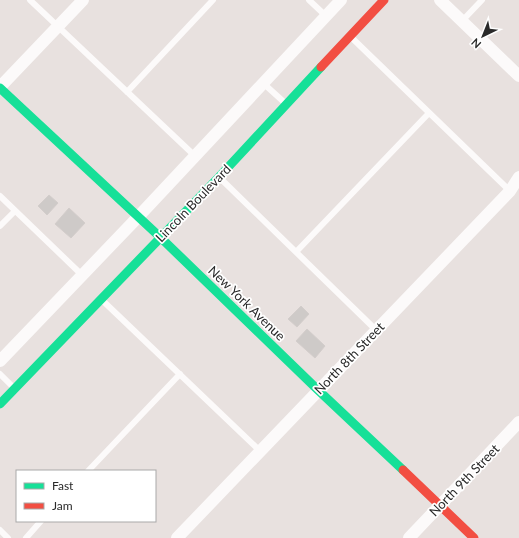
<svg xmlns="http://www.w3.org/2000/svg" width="519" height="538" font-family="Lato,sans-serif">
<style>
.building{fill:#cecac8;stroke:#d3cdcb}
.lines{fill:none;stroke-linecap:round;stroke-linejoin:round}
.lane{stroke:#fcfafa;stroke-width:6}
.street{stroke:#fcfafa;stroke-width:12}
.fast{stroke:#16e098;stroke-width:9}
.jam{stroke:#f24e42;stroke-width:9}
.labels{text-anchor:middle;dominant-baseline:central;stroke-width:3.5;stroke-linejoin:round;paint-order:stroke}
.street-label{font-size:13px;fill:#292929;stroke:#fff}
</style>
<rect width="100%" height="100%" fill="#e8e1df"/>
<!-- building -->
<path class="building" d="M 49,195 L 58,203 L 47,215 L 38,206 Z
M 69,208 L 85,223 L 71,238 L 55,224 Z
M 301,306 L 309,314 L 297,327 L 288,319 Z
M 307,329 L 325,346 L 315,358 L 296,341 Z"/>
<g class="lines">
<!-- lane -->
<path class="lane" d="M 30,0 L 195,156
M 309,0 L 326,16
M 462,21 L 482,0
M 352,38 L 510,191
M 263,83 L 285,103
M 127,92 L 213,0
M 220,178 L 376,330
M 0,196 L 82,275
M 0,226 L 15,211
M 296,252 L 429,113
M 102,300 L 260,451
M 0,374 L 14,388
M 88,471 L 180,374
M 0,530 L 8,538
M 26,538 L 41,521"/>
<!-- street -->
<path class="street" d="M 440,0 L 519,76
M 0,87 L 83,0
M 0,361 L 138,217 L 341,0
M 177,538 L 510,191 L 519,177
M 409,538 L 519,422"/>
<!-- fast -->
<path class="fast" d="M 0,88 L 160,237 L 318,390 L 403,470
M 0,404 L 219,177 L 321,67"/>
<!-- jam -->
<path class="jam" d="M 321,67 L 384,0
M 403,470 L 474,538"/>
</g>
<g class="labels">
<!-- street labels -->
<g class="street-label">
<text transform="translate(193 203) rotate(-46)">Lincoln Boulevard</text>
<text transform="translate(247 303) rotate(44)">New York Avenue</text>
<text transform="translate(349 358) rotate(-46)">North 8th Street</text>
<text transform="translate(464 480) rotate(-46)">North 9th Street</text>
</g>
</g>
<!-- legend -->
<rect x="16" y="470" width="140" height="52" fill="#ffffff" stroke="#a9a9a9"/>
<rect x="24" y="483" width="20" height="6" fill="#16e098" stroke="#a9a9a9"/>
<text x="52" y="490" font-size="12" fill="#292929">Fast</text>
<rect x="24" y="503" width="20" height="6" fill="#f24e42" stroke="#a9a9a9"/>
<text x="52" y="510" font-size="12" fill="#292929">Jam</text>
<!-- north arrow -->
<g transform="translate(483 36) rotate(223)" stroke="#ffffff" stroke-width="3" paint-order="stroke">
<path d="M0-3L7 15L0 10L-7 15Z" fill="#292929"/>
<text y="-6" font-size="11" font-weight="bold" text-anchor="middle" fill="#292929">N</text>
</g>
</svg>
